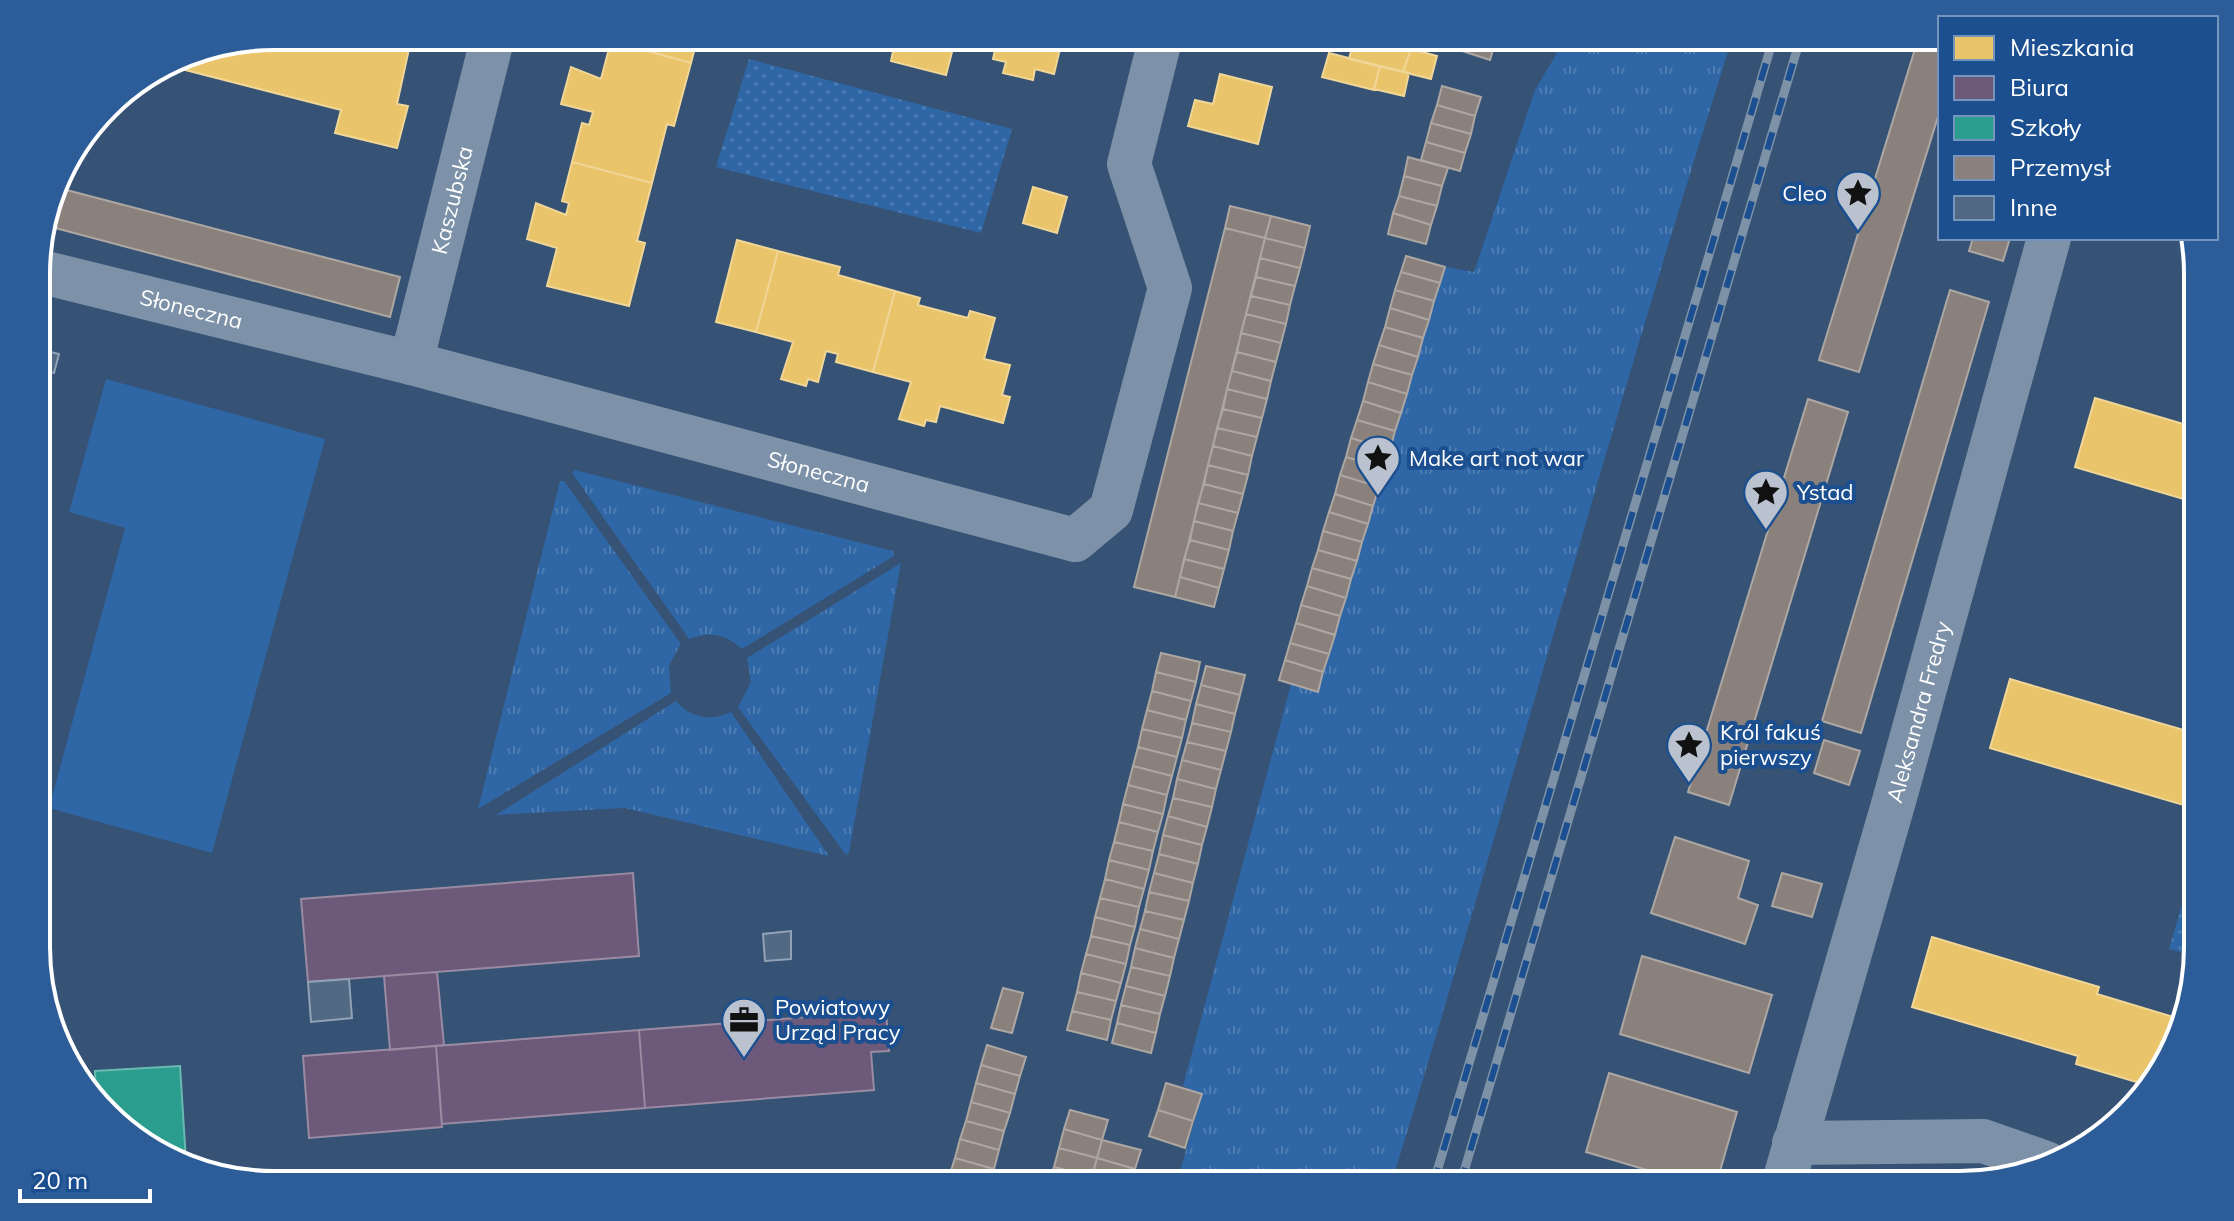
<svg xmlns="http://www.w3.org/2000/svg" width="2234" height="1221" font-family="Mulish,sans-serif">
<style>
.grass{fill:url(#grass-tufts)}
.park{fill:url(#park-dots)}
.pitch{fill:#2f66a5}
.homes{fill:#e9c46a;stroke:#f0d697;stroke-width:2}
.offices{fill:#6d597a;stroke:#998ba2;stroke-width:2}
.schools{fill:#2a9d8f;stroke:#6abab1;stroke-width:2}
.industry{fill:#8a817c;stroke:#ada7a3;stroke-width:2}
.building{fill:#526984;stroke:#92a2b6;stroke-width:2}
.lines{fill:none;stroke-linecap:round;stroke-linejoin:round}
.minor{stroke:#7d92a8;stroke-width:44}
.rail-casing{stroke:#7e92a7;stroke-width:9}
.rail{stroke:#1b4f8f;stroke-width:6;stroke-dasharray:18;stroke-linecap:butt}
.labels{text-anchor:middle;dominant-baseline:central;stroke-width:8;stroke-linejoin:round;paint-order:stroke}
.poi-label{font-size:22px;fill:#fff;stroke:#1b4f8f;text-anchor:start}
.street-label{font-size:22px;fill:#fff;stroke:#1b4f8f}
.rim{fill:none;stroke:#fff;stroke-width:4}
</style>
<defs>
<pattern id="grass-tufts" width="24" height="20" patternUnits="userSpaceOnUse" patternTransform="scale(2)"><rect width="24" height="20" fill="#2f66a5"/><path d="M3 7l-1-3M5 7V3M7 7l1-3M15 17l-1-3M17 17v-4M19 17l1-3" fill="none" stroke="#4e7db2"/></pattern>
<pattern id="park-dots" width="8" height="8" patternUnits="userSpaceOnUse" patternTransform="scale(2)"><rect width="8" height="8" fill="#2f66a5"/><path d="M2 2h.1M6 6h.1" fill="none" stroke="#4e7db2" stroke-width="1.8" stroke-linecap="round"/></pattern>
</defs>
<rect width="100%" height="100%" fill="#365274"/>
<!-- grass -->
<path class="grass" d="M 1567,36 L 1733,36 C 1612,417 1508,803 1391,1185 L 1176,1185 L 1202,1095 L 1183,1086 L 1291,684 L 1318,691 L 1445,267 L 1474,272 L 1535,90 Z
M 575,470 L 893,551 L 894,556 L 742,649 C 726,634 710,631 689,639 L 572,473 Z
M 560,481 L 564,481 L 681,644 L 669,665 L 671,693 L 478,809 Z
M 901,563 L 849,852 L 846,855 L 738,707 L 751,682 L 747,658 Z
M 676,701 C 690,718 711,722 731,712 L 829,856 L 625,808 L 496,815 Z"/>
<!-- park -->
<path class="park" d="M 749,59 L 1012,129 L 981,233 L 716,167 Z
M 2193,867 L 2198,868 L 2198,957 L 2169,949 Z"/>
<!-- pitch -->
<path class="pitch" d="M 106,379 L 325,439 L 212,853 L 49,808 L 125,528 L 69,512 Z"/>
<!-- homes -->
<path class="homes" d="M 274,36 L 358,36 L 409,49 L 397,104 L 408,106 L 397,148 L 335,133 L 341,110 L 166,65 L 183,54 Z
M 612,36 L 698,36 L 691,63 L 611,41 Z
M 998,36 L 1063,36 L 1054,74 L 1035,69 L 1033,80 L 1003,73 L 1006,62 L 993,59 Z
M 1355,36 L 1411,49 L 1403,72 L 1349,59 Z
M 896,37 L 952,52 L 946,75 L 891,61 Z
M 611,41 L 691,63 L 674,126 L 667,124 L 652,183 L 572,162 L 582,123 L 589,125 L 593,112 L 561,104 L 571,67 L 601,79 Z
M 1411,49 L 1437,56 L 1431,79 L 1403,72 Z
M 1329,53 L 1380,66 L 1374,90 L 1322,77 Z
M 1380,66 L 1409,73 L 1404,96 L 1374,89 Z
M 1220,74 L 1272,87 L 1258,144 L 1188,126 L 1195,100 L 1213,104 Z
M 572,162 L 652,183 L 637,241 L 645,243 L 629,306 L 547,286 L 557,248 L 527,239 L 536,203 L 566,215 L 569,203 L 562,201 Z
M 1033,187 L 1067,197 L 1057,233 L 1023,223 Z
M 737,240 L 778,251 L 756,332 L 716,322 Z
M 778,251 L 840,267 L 838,275 L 895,291 L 873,372 L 836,362 L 838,354 L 826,351 L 818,382 L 808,379 L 806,386 L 781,379 L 793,342 L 756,332 Z
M 895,291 L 920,298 L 918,305 L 968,318 L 970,311 L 995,318 L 984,359 L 1010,365 L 1002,395 L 1010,397 L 1003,423 L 940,406 L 936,422 L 926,420 L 924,426 L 899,419 L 911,382 L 873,372 Z
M 2095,398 L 2197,428 L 2197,503 L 2075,467 Z
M 2010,679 L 2197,734 L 2197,809 L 1990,748 Z
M 1932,937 L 2099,987 L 2097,994 L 2180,1019 L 2166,1065 L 2147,1085 L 2076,1064 L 2078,1056 L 1912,1007 Z"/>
<!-- offices -->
<path class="offices" d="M 633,873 L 639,956 L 308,982 L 301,899 Z
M 437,972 L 444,1045 L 390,1050 L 384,976 Z
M 886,1011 L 889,1051 L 871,1052 L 874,1090 L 645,1108 L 639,1030 Z
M 639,1030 L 645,1108 L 442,1124 L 436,1046 Z
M 436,1046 L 442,1127 L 309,1138 L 303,1056 Z"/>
<!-- schools -->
<path class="schools" d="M 180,1066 L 186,1161 L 156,1153 L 96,1098 L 95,1071 Z"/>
<!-- industry -->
<path class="industry" d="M 758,36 L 798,36 L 796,47 Z
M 1457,36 L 1497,36 L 1490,60 L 1453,48 Z
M 1919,36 L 1940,36 L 1940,110 L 1859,372 L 1819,360 Z
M 1442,86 L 1481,97 L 1475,116 L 1437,105 Z
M 1437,105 L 1475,116 L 1471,134 L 1431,123 Z
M 1431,123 L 1471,134 L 1465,153 L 1426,142 Z
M 1426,142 L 1465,153 L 1460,171 L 1421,160 Z
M 1408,157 L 1448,168 L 1442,186 L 1404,176 Z
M 1404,176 L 1442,186 L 1437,206 L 1399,196 Z
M 55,187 L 400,277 L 390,317 L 44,225 Z
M 1399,196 L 1437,206 L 1431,225 L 1393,213 Z
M 1230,206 L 1271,216 L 1265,238 L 1225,228 Z
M 1393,213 L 1431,225 L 1426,244 L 1388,234 Z
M 1271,216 L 1310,226 L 1305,248 L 1265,238 Z
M 1225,228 L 1265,238 L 1175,597 L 1134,587 Z
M 1265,238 L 1305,248 L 1300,268 L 1260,258 Z
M 1973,238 L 2010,238 L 2003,261 L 1969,251 Z
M 1406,256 L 1445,267 L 1440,283 L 1401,272 Z
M 1260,258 L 1300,268 L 1295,286 L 1256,277 Z
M 1401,272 L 1440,283 L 1434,301 L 1395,290 Z
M 1256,277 L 1295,286 L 1290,305 L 1251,296 Z
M 1395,290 L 1434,301 L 1429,320 L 1390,308 Z
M 1950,290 L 1989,302 L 1861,733 L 1822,721 Z
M 1251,296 L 1290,305 L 1286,324 L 1246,314 Z
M 1390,308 L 1429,320 L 1423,338 L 1385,327 Z
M 1246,314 L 1286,324 L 1281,343 L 1241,333 Z
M 1385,327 L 1423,338 L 1418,357 L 1379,345 Z
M 1241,333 L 1281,343 L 1276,362 L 1237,352 Z
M 1379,345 L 1418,357 L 1412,375 L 1373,364 Z
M 1237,352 L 1276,362 L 1271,381 L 1232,371 Z
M 1373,364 L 1412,375 L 1407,394 L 1368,382 Z
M 1232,371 L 1271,381 L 1267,399 L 1227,389 Z
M 1368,382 L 1407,394 L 1401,413 L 1363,401 Z
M 1227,389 L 1267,399 L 1262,418 L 1223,409 Z
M 1808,399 L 1848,412 L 1729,805 L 1688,792 Z
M 1363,401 L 1401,413 L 1395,431 L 1357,420 Z
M 1223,409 L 1262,418 L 1257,437 L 1217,428 Z
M 1357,420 L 1395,431 L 1390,450 L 1351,438 Z
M 1217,428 L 1257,437 L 1252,456 L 1213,446 Z
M 1351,438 L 1390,450 L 1384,468 L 1346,457 Z
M 1213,446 L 1252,456 L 1248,475 L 1208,465 Z
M 1346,457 L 1384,468 L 1379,487 L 1340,475 Z
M 1208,465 L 1248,475 L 1243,494 L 1204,484 Z
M 1340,475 L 1379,487 L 1373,506 L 1335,494 Z
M 1204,484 L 1243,494 L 1238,513 L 1198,503 Z
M 1335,494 L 1373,506 L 1368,524 L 1329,512 Z
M 1198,503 L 1238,513 L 1233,531 L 1194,521 Z
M 1329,512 L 1368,524 L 1362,542 L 1323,531 Z
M 1194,521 L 1233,531 L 1229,550 L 1190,540 Z
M 1323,531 L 1362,542 L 1357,561 L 1318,550 Z
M 1190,540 L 1229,550 L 1224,569 L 1184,559 Z
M 1318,550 L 1357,561 L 1351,579 L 1312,568 Z
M 1184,559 L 1224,569 L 1219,588 L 1180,577 Z
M 1312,568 L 1351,579 L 1346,598 L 1307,586 Z
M 1180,577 L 1219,588 L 1214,607 L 1175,597 Z
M 1307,586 L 1346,598 L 1340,616 L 1301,605 Z
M 1301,605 L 1340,616 L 1335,635 L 1296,623 Z
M 1296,623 L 1335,635 L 1329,654 L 1290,643 Z
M 1290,643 L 1329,654 L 1323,672 L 1285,660 Z
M 1161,653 L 1200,662 L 1196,682 L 1156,672 Z
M 1285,660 L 1323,672 L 1318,692 L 1279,680 Z
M 1206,666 L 1245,675 L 1240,695 L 1201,685 Z
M 1156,672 L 1196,682 L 1191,701 L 1152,691 Z
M 1201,685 L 1240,695 L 1235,714 L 1196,704 Z
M 1152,691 L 1191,701 L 1186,720 L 1147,710 Z
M 1196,704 L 1235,714 L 1231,732 L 1192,723 Z
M 1147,710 L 1186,720 L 1182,738 L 1142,729 Z
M 1192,723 L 1231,732 L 1226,751 L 1187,742 Z
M 1142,729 L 1182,738 L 1177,757 L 1138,747 Z
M 1824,740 L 1860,751 L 1849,785 L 1814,773 Z
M 1187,742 L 1226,751 L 1221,770 L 1182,760 Z
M 1138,747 L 1177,757 L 1172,776 L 1133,766 Z
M 1182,760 L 1221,770 L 1216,789 L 1177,779 Z
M 1133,766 L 1172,776 L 1167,795 L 1128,785 Z
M 1177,779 L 1216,789 L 1212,807 L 1173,798 Z
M 1128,785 L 1167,795 L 1163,814 L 1123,804 Z
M 1173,798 L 1212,807 L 1207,827 L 1168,816 Z
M 1123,804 L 1163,814 L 1158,832 L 1119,822 Z
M 1168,816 L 1207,827 L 1202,845 L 1163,835 Z
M 1119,822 L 1158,832 L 1153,851 L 1114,842 Z
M 1163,835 L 1202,845 L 1198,864 L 1159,854 Z
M 1675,837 L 1749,861 L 1738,898 L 1758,905 L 1745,944 L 1651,913 Z
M 1114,842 L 1153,851 L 1149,870 L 1109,860 Z
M 1159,854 L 1198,864 L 1193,883 L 1154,873 Z
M 1109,860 L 1149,870 L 1144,889 L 1105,879 Z
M 1154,873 L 1193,883 L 1189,901 L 1149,892 Z
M 1782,873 L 1822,884 L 1812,917 L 1772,906 Z
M 1105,879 L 1144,889 L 1139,907 L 1100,898 Z
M 1149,892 L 1189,901 L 1184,920 L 1145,911 Z
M 1100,898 L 1139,907 L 1135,927 L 1095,917 Z
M 1145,911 L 1184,920 L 1179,939 L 1140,929 Z
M 1095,917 L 1135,927 L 1130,945 L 1091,936 Z
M 1140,929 L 1179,939 L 1174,958 L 1135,948 Z
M 1091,936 L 1130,945 L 1126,964 L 1086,954 Z
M 1135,948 L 1174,958 L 1170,976 L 1131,967 Z
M 1086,954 L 1126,964 L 1121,983 L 1081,973 Z
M 1642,956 L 1772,995 L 1749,1073 L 1620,1034 Z
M 1131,967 L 1170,976 L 1165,996 L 1126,986 Z
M 1081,973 L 1121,983 L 1116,1001 L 1077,992 Z
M 1126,986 L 1165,996 L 1160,1014 L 1121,1005 Z
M 1003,988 L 1023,993 L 1012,1033 L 991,1028 Z
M 1077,992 L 1116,1001 L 1111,1020 L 1072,1011 Z
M 1121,1005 L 1160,1014 L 1156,1033 L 1117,1023 Z
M 1072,1011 L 1111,1020 L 1107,1040 L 1067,1030 Z
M 1117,1023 L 1156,1033 L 1151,1053 L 1112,1043 Z
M 987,1045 L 1026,1057 L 1020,1076 L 981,1065 Z
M 981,1065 L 1020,1076 L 1015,1094 L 976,1083 Z
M 1609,1073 L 1737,1112 L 1716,1185 L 1698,1185 L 1586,1152 Z
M 976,1083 L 1015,1094 L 1010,1113 L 971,1102 Z
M 1166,1083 L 1202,1094 L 1193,1121 L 1158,1110 Z
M 971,1102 L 1010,1113 L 1004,1131 L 966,1121 Z
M 1070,1110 L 1108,1120 L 1102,1140 L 1064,1129 Z
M 1158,1110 L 1193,1121 L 1185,1148 L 1149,1136 Z
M 966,1121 L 1004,1131 L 999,1150 L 960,1139 Z
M 1064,1129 L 1102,1140 L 1097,1158 L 1059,1148 Z
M 960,1139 L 999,1150 L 994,1169 L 955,1158 Z
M 1102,1140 L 1141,1150 L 1135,1169 L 1097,1158 Z
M 1059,1148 L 1097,1158 L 1092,1177 L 1054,1167 Z
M 955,1158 L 994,1169 L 989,1185 L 949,1177 Z
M 1097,1158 L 1135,1169 L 1131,1185 L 1092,1177 Z
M 1054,1167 L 1092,1177 L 1090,1185 L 1048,1185 Z
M 949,1177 L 978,1185 L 947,1185 Z
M 1092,1177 L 1118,1185 L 1090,1185 Z"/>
<!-- building -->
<path class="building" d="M 38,349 L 59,354 L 54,373 L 38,369 Z
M 791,931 L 791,959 L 765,961 L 763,934 Z
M 349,979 L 352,1018 L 311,1022 L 308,982 Z"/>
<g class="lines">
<!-- minor -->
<g class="minor">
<path id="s1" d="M 38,271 L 411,363 L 1075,540 L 1111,510 L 1170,288 L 1129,164 L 1161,36"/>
<path id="s2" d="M 411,363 L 493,36"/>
<path d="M 1794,1143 L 1983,1141 L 2046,1163"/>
<path id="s3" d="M 1783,1185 L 1894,801 L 2049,238"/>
</g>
<!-- rail casing -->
<g class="rail-casing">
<path id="rail" d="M 1433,1185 L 1774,36
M 1460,1185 L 1801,36"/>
</g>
<!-- rail -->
<use href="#rail" class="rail"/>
</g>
<!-- icons -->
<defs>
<g id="sight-pin" transform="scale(2.3)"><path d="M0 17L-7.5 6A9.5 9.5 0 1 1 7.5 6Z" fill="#b9c2ce" stroke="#1b4f8f"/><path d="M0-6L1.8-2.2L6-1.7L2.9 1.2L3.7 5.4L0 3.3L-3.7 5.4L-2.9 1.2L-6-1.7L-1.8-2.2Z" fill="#111"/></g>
<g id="office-pin" transform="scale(2.3)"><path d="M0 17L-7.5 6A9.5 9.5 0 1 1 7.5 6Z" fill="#b9c2ce" stroke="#1b4f8f"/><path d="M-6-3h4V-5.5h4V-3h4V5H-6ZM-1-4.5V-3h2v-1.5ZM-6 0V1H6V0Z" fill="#111"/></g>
</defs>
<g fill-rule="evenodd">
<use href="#sight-pin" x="1858" y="193"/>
<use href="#sight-pin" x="1378" y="458"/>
<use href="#sight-pin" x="1766" y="492"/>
<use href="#sight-pin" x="1689" y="745"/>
<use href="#office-pin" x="744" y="1020"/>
</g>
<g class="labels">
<!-- poi labels -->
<g class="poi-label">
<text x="1827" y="193" text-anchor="end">Cleo</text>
<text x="1409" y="458">Make art not war</text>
<text x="1797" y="492">Ystad</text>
<text x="1720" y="732">Król fakuś<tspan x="1720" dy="25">pierwszy</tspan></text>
<text x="775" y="1007">Powiatowy<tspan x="775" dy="25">Urząd Pracy</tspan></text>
</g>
<!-- street labels -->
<g class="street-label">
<text stroke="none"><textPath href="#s2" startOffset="168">Kaszubska</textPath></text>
<text stroke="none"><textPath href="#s1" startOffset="158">Słoneczna</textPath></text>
<text stroke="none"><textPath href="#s1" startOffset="806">Słoneczna</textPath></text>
<text stroke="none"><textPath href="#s3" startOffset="492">Aleksandra Fredry</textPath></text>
</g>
</g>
<!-- crop -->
<path d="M0 0H2234V1221H0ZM274 50H1960A224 224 0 0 1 2184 274V947A224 224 0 0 1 1960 1171H274A224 224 0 0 1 50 947V274A224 224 0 0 1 274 50Z" fill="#2d5d98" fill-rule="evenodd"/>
<path class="rim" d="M274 50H1960A224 224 0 0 1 2184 274V947A224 224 0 0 1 1960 1171H274A224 224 0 0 1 50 947V274A224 224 0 0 1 274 50Z"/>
<!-- legend -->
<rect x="1938" y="16" width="280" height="224" fill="#1b4f8f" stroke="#7695bc" stroke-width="2"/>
<rect x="1954" y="36" width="40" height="24" fill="#e9c46a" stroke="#7695bc" stroke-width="2"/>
<text x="2010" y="56" font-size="24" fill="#ffffff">Mieszkania</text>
<rect x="1954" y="76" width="40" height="24" fill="#6d597a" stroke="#7695bc" stroke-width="2"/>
<text x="2010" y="96" font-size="24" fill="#ffffff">Biura</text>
<rect x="1954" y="116" width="40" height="24" fill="#2a9d8f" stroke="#7695bc" stroke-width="2"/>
<text x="2010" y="136" font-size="24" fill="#ffffff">Szkoły</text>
<rect x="1954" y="156" width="40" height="24" fill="#8a817c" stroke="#7695bc" stroke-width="2"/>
<text x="2010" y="176" font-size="24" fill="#ffffff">Przemysł</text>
<rect x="1954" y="196" width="40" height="24" fill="#526984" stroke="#7695bc" stroke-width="2"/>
<text x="2010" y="216" font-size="24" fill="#ffffff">Inne</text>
<!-- scale -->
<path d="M20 1189v12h130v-12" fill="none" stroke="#ffffff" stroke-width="4"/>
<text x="32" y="1189" font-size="24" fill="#ffffff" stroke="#1b4f8f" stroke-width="6" paint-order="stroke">20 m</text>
</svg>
